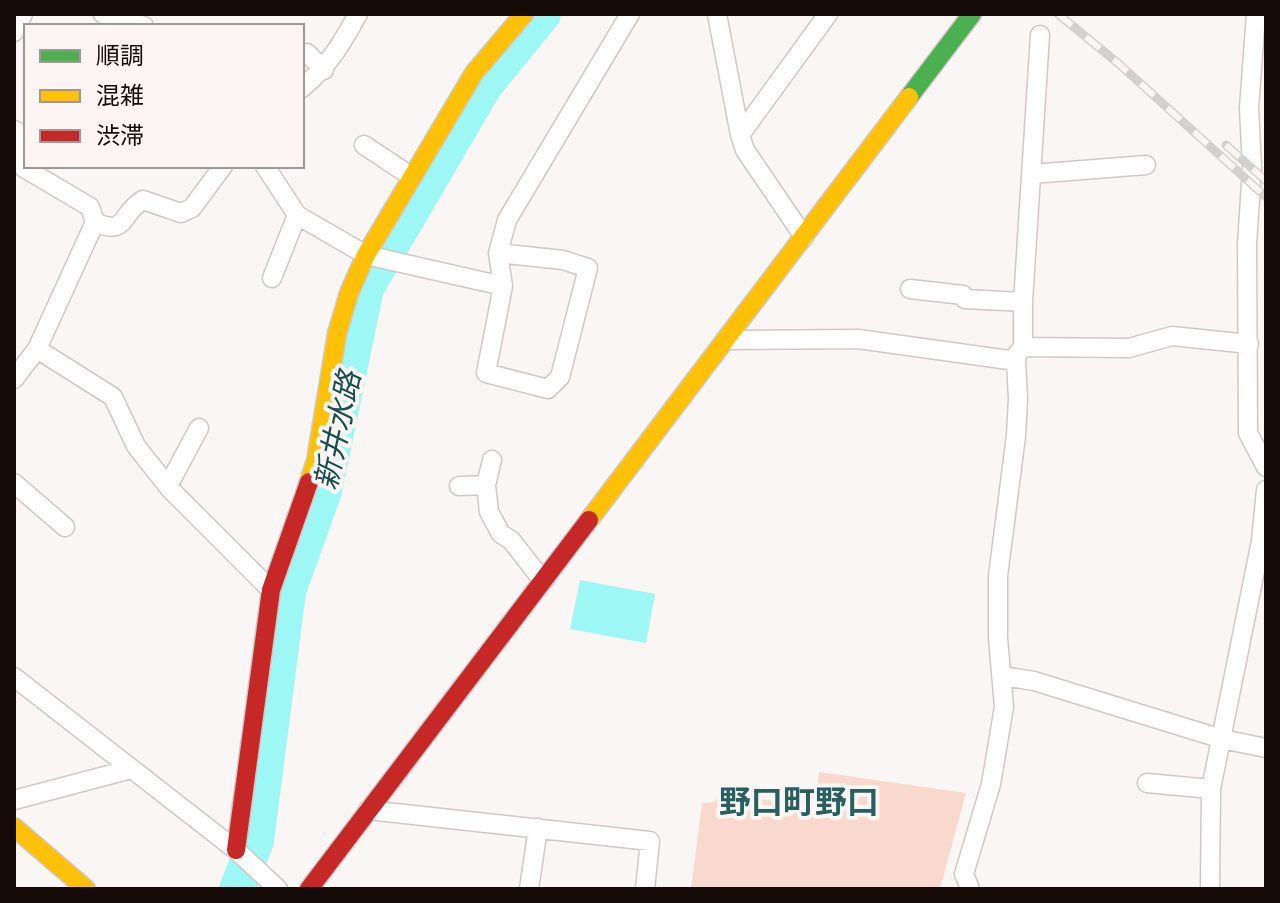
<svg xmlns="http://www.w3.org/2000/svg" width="1280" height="903" font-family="'Exo 2','Noto Sans JP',sans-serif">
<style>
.pitch{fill:#f9d8ce}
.water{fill:#9df7f5}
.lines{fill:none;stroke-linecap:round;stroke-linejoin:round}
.river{stroke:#9df7f5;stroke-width:36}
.street-casing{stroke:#d0c8c6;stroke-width:21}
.fast-casing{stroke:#d0c8c6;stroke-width:21}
.slow-casing{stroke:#d0c8c6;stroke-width:21}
.jam-casing{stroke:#d0c8c6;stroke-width:21}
.street{stroke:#fefefe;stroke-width:18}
.fast{stroke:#4caf50;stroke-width:18}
.slow{stroke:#ffc107;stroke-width:18}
.jam{stroke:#c62828;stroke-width:18}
.rail-casing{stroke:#d2d1d0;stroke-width:9}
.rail{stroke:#fcf5f3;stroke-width:6;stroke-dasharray:18;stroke-linecap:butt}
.labels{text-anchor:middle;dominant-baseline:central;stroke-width:8;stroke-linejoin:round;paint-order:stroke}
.water-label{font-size:30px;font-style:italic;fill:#154f4f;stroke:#fcf5f3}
.quarter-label{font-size:32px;font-weight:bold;fill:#266060;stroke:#fcf5f3}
</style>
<rect width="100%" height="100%" fill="#faf6f5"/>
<!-- pitch -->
<path class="pitch" d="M 819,772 L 966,793 L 940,889 L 691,889 L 702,803 L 714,802 L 721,794 L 815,806 Z"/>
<!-- water -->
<path class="water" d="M 580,580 L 655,594 L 646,643 L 570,629 Z"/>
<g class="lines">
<!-- river -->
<path class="river" d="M 237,889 L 256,841 L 288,591 L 324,491 L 366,288 L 485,85 L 543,14"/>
<!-- street casing -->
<g class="street-casing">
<path id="street" d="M 103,14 L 144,26
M 717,14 L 740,135 L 745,150 L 804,237
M 1256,14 L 1249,108 L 1252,168 L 1247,244 L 1248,433 L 1266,467
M 14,32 L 23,14
M 307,53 L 324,70
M 302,88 C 329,65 341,45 358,14
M 14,130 L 25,135 L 19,153 L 24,168 L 90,207 L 95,222 L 37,349 L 113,397 L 136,446 L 170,489 L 271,590
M 740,135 L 828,14
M 364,145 L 412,177
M 265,166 L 297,215 L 366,255 L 503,286
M 1032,174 L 1146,165
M 95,222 C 127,237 120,213 143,200 L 181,213 L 192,208 L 223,166
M 498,253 L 563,260 L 588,268 L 560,377 L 548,389 L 486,373 L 503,286 L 498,253 L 507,220 L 630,14
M 272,278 L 297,215
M 910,289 L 963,295 L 965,299 L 1023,302
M 726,340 L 858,339 L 1016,361
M 1023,347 L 1129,348 L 1172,336 L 1249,344
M 14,379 L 37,349
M 492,460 L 486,485 L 489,512 L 501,534 L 511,540 L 543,581
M 14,483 L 65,527
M 168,486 L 199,428
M 459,486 L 486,485
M 1002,676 L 1034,681 L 1222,739 L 1266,748
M 14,677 L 236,850 L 278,889
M 1147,783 L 1211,789
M 14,800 L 131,769
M 368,810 L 650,841 L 645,889
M 529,889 L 538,828
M 970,889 L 964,874 L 991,784 L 1004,707 L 998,638 L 998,576 L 1016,436 L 1018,399 L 1016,361 L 1017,354 L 1023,347 L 1023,302 L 1040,35
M 1210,889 L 1211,789 L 1261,541 L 1266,490"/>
</g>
<!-- fast casing -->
<g class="fast-casing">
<path id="fast" d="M 909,97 L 972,14"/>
</g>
<!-- slow casing -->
<g class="slow-casing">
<path id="slow" d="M 309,482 L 316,461 L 337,334 L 349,293 L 366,255 L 474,73 L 524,14
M 589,520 L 909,97
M 14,827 L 86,889"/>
</g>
<!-- jam casing -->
<g class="jam-casing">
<path id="jam" d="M 236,850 L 271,590 L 309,482
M 309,889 L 589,520"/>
</g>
<!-- street -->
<use href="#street" class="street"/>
<!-- fast -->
<use href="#fast" class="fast"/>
<!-- slow -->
<use href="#slow" class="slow"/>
<!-- jam -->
<use href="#jam" class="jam"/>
<!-- rail casing -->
<g class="rail-casing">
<path id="rail" d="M 1058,14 L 1119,64 L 1266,197
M 1226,145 L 1266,181"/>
</g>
<!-- rail -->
<use href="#rail" class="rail"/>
</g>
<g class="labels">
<!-- water labels -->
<g class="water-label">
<text transform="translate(336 430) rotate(-78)">新井水路</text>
</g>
<!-- quarter labels -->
<g class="quarter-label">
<text x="799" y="800">野口町野口</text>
</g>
</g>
<!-- border -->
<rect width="1280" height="903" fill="none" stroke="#160b08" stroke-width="32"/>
<!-- legend -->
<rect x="24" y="24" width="280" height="144" fill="#fcf5f3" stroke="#a09795" stroke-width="2"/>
<rect x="40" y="50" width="40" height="12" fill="#4caf50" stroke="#a09795" stroke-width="2"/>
<text x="96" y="64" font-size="24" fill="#160b08">順調</text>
<rect x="40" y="90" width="40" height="12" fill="#ffc107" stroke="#a09795" stroke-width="2"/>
<text x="96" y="104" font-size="24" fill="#160b08">混雑</text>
<rect x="40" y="130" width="40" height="12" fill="#c62828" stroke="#a09795" stroke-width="2"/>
<text x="96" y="144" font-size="24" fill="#160b08">渋滞</text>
</svg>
